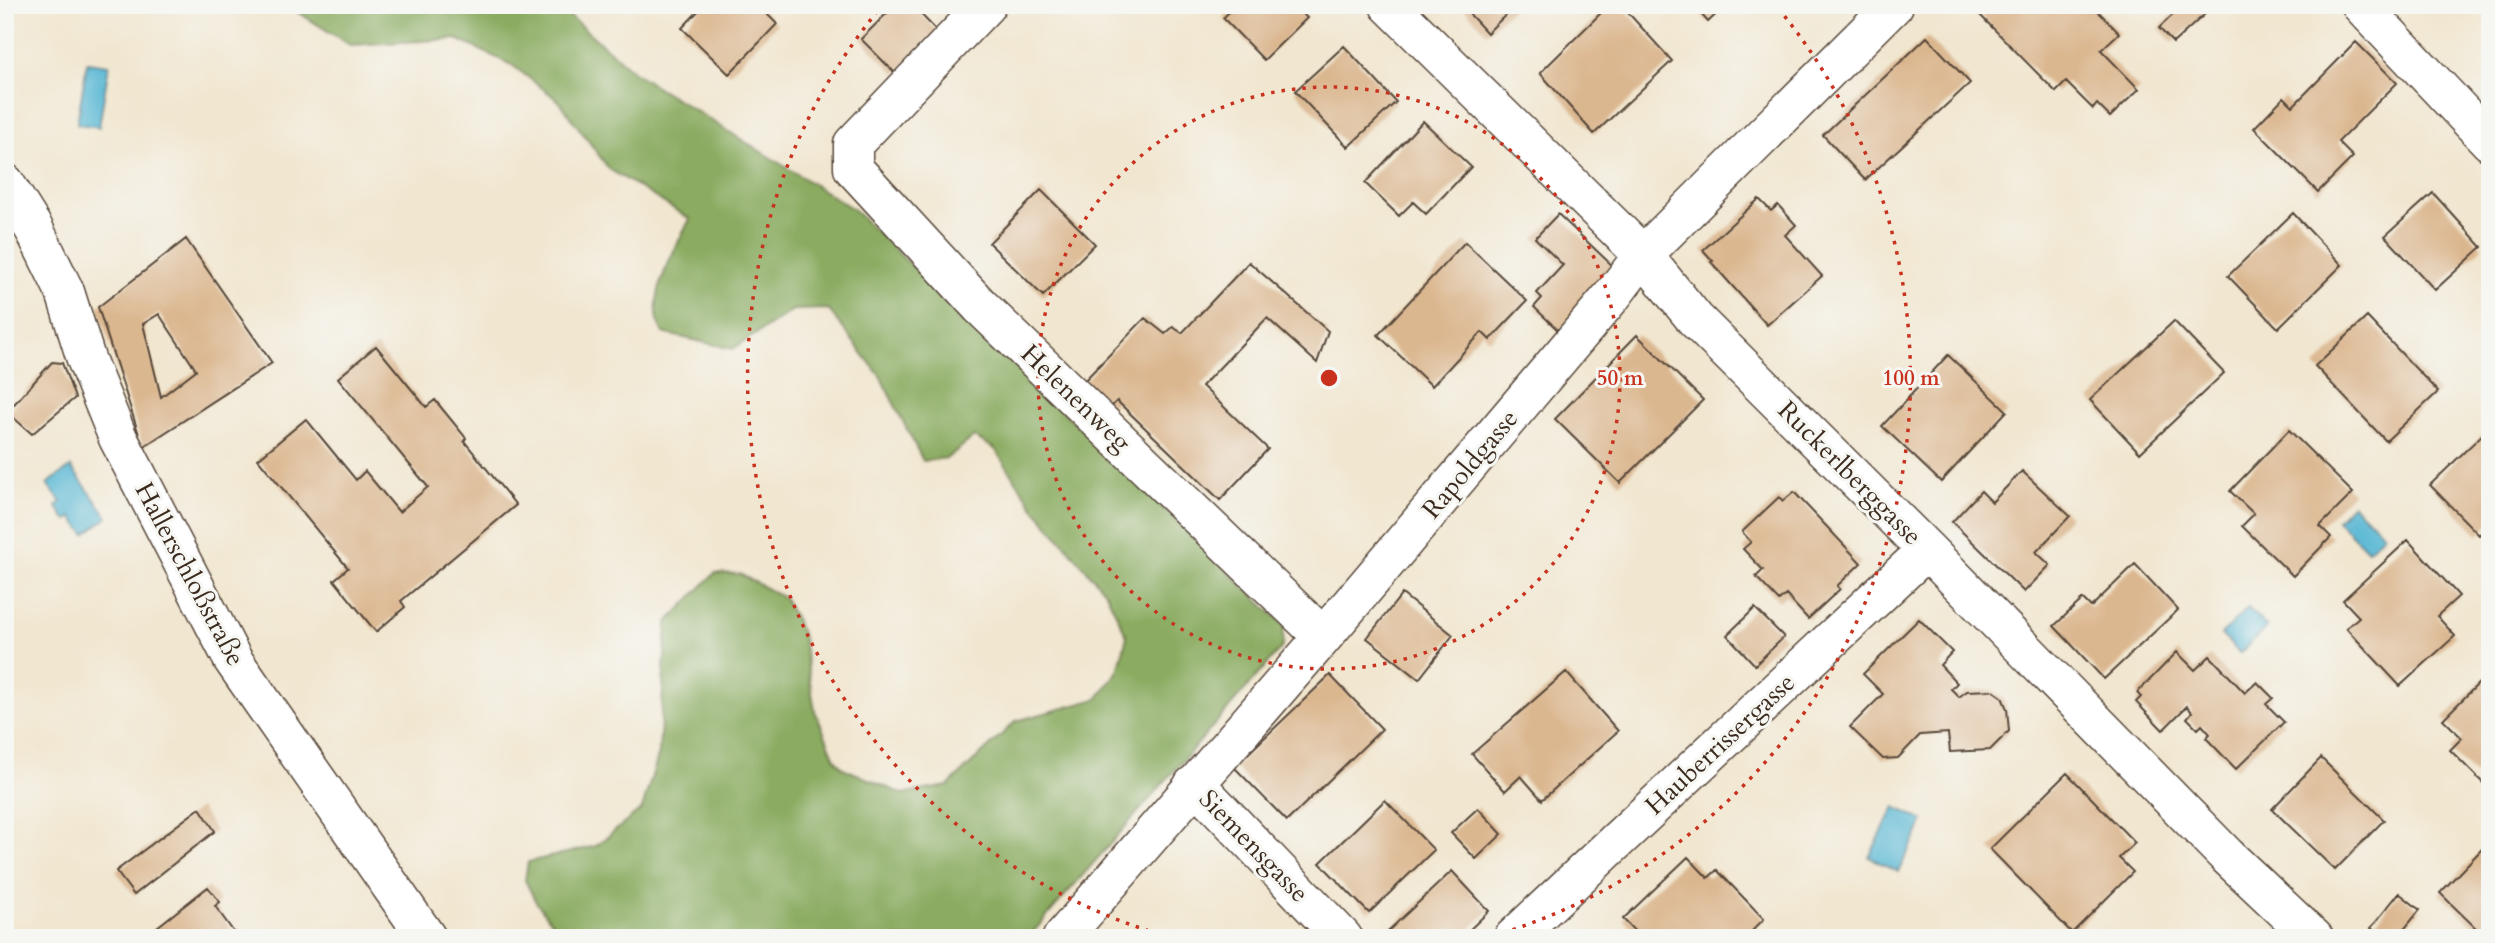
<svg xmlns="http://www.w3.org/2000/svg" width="2495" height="943" font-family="Cardo,serif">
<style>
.forest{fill:#8aab60;stroke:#626a3f;stroke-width:2}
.water{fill:#54b6d3;stroke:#487078;stroke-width:2}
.building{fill:#dbb790;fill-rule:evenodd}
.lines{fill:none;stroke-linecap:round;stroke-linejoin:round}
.minor-casing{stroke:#564639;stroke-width:41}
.minor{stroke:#fff;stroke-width:38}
.ring{fill:none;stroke:#c8321e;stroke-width:3.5;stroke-dasharray:3.5 7}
.labels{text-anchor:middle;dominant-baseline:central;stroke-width:6;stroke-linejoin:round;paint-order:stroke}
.street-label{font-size:26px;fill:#3b2a1e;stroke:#f6f6f2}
.centre{fill:#c8321e;stroke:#f6f6f2;stroke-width:3.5}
.ring-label{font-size:21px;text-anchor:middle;font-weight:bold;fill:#c8321e;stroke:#f6f6f2;stroke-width:6;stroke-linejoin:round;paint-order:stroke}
</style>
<rect width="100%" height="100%" fill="#f6f6f2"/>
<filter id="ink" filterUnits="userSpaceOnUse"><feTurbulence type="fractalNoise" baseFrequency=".0143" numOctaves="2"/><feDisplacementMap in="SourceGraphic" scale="14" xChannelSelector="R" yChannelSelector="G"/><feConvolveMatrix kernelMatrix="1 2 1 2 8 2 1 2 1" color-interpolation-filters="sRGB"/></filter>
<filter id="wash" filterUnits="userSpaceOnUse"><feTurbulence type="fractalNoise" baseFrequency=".00686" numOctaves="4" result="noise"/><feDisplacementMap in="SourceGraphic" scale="28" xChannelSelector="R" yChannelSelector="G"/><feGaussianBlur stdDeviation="1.57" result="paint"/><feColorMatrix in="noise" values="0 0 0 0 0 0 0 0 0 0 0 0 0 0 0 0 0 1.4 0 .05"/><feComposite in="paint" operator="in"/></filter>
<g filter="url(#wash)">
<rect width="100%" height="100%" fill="#f1e6cf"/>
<!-- forest -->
<path class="forest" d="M 265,5 L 557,5 L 635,73 L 853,209 L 1284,625 L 1283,646 L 1028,938 L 564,938 L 536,902 L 525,880 L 528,862 L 596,846 L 642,809 L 659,753 L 667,623 L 715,573 L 740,574 L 784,598 L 802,633 L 815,711 L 835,759 L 843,768 L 902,794 L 948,786 L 1016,721 L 1097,699 L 1118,671 L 1127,636 L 1106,593 L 1035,509 L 995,449 L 974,437 L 947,458 L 923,461 L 880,376 L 828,309 L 793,310 L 733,349 L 663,333 C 643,300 675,250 690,219 L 609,169 L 559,101 L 512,65 L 457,39 L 350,45 L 296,11 Z"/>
<!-- water -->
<path class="water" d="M 87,62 L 109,65 L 99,127 L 77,124 Z
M 71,467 L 108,517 L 85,534 L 72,517 L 67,521 L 56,506 L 61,502 L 47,484 Z
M 2352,504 L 2384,534 L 2368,550 L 2337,520 Z
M 2248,608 L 2267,627 L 2240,653 L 2221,635 Z
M 1895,807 L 1924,821 L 1898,872 L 1869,857 Z"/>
<g id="blocks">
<!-- building -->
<path class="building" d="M 704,5 L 758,5 L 777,24 L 729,74 L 682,28 Z
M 895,5 L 912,5 L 938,32 L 896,74 L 861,39 Z
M 1236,5 L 1294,5 L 1307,18 L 1264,60 L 1223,18 Z
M 1461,5 L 1516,5 L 1487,33 Z
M 1609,5 L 1621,5 L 1672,61 L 1594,134 L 1540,73 Z
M 1693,5 L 1726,5 L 1708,22 Z
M 1984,5 L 2092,5 L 2119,33 L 2101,50 L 2139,89 L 2110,117 L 2097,104 L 2093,109 L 2066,82 L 2056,92 L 1977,12 Z
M 2183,5 L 2197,5 L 2205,14 L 2173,43 L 2159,28 Z
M 1927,37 L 1970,83 L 1865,180 L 1823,135 Z
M 2356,42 L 2397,83 L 2338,142 L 2353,157 L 2318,192 L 2254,128 L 2284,97 L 2293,106 Z
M 1344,46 L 1396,102 L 1348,147 L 1295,91 Z
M 1423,121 L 1471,167 L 1426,214 L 1413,202 L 1399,216 L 1365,183 Z
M 1041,190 L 1095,244 L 1043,296 L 989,243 Z
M 2433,193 L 2482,247 L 2435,290 L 2385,236 Z
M 1759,199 L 1771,211 L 1778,205 L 1796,225 L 1785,235 L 1822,276 L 1767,325 L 1711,262 L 1713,261 L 1703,250 Z
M 2293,213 L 2342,265 L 2278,328 L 2228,276 Z
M 1558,214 L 1617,270 L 1559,331 L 1534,307 L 1542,298 L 1537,293 L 1563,265 L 1535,238 Z
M 186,239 L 272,363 L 143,447 L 98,307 ZM 159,314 L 196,370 L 161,397 L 143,324 Z
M 1465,242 L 1527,301 L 1490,340 L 1482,332 L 1432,386 L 1378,335 Z
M 1249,262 L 1328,331 L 1317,363 L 1267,318 L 1202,386 L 1268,449 L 1220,500 L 1117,401 L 1110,408 L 1082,383 L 1145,318 L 1165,334 L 1173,327 L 1182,333 Z
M 2367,317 L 2438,392 L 2386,441 L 2315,366 Z
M 2174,321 L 2224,373 L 2140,453 L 2090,400 Z
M 1637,335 L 1703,400 L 1620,483 L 1555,419 Z
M 376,346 L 426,407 L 435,400 L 466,438 L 464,441 L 516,505 L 401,601 L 405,607 L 376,632 L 334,580 L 348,568 L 258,459 L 306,419 L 356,480 L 365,471 L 399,512 L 428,487 L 338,378 Z
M 1948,355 L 2007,411 L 1941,482 L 1882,426 Z
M 52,362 L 62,363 L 75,398 L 32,434 L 7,412 Z
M 2490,427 L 2490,524 L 2479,535 L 2430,485 Z
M 2289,430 L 2353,493 L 2320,526 L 2331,537 L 2293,576 L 2242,526 L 2254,514 L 2230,491 Z
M 2022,471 L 2070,516 L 2036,552 L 2050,565 L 2024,592 L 1952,522 L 1981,491 L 1992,502 Z
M 1794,492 L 1861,563 L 1837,586 L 1840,589 L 1808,619 L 1786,595 L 1779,601 L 1756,577 L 1763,570 L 1743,549 L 1751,542 L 1742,532 L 1779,497 L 1783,501 Z
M 2408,540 L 2459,596 L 2437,616 L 2455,636 L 2400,686 L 2346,628 L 2359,617 L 2343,600 Z
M 2135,564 L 2178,610 L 2104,679 L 2054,626 L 2083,599 L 2091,607 Z
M 1402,594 L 1453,635 L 1419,679 L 1367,638 Z
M 1755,608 L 1784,637 L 1755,665 L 1727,635 Z
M 1919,619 L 1952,652 L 1940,665 L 1957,683 L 1951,689 L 1959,697 L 1967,691 L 1992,690 L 2002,697 L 2007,709 L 2009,731 L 1990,750 L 1950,752 L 1948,733 L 1920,735 L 1898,758 L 1883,759 L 1850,727 L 1883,694 L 1863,674 Z
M 2177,652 L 2195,670 L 2210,656 L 2245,693 L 2257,682 L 2273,698 L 2266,704 L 2284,722 L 2236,769 L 2206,738 L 2210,734 L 2202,725 L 2198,729 L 2187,718 L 2192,712 L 2187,706 L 2163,730 L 2136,702 L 2141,697 L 2137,693 Z
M 1566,672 L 1618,731 L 1542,800 L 1521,776 L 1505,791 L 1472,754 Z
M 2490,672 L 2490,790 L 2450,750 L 2462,738 L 2443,719 Z
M 1330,675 L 1382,729 L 1287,821 L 1234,767 Z
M 2321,758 L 2384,820 L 2335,870 L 2272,809 Z
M 2067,773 L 2135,843 L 2119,858 L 2133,872 L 2072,933 L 1990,849 Z
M 1385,800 L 1434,850 L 1369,913 L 1320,863 Z
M 200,808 L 215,831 L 134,895 L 116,871 Z
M 1478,808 L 1502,834 L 1476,859 L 1451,833 Z
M 2482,849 L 2490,857 L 2490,938 L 2486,938 L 2440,893 Z
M 1688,857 L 1708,878 L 1717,870 L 1764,919 L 1745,938 L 1641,938 L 1623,919 Z
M 1452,871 L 1489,911 L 1461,938 L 1394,938 L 1388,931 Z
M 208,887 L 220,902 L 215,906 L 238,938 L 149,938 L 147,935 Z
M 2399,893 L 2420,910 L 2397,938 L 2383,938 L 2371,928 Z"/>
</g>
</g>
<g filter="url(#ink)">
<use href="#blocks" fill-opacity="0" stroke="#564639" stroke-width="2"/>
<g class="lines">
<!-- minor casing -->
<g class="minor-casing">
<path id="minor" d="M 986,5 L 853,144 L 853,168 L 980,306 L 1323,637
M 1389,5 L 1643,255 L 1695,319 L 1927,550 L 2227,856 L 2314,938
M 2361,5 L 2490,142
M 5,183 L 34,229 L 65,292 L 86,359 L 118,438 L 233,660 L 427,938
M 1193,785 L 1210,799 L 1343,938
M 1062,938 L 1323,637 L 1612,296 L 1643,255 L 1894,5
M 1513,938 L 1927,550"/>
</g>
<!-- minor -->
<use href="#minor" class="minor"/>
</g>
</g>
<!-- distance rings -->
<g class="ring">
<circle cx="1329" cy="378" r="291"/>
<path d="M1169 937A582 582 0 0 1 880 8M1778 8A582 582 0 0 1 1489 937"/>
</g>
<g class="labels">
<!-- street labels -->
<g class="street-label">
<text transform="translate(1076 398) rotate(44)">Helenenweg</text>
<text transform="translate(1470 464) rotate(-50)">Rapoldgasse</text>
<text transform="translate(1850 473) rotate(45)">Ruckerlberggasse</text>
<text transform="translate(190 574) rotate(62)">Hallerschloßstraße</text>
<text transform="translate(1720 744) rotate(-43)">Hauberrissergasse</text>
<text transform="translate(1254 846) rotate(46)">Siemensgasse</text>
</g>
</g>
<circle cx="1329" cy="378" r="10" class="centre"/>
<g class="ring-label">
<text x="1620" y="385">50 m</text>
<text x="1911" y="385">100 m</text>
</g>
<!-- margin -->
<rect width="2495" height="943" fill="none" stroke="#f6f6f2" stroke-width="28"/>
</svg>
